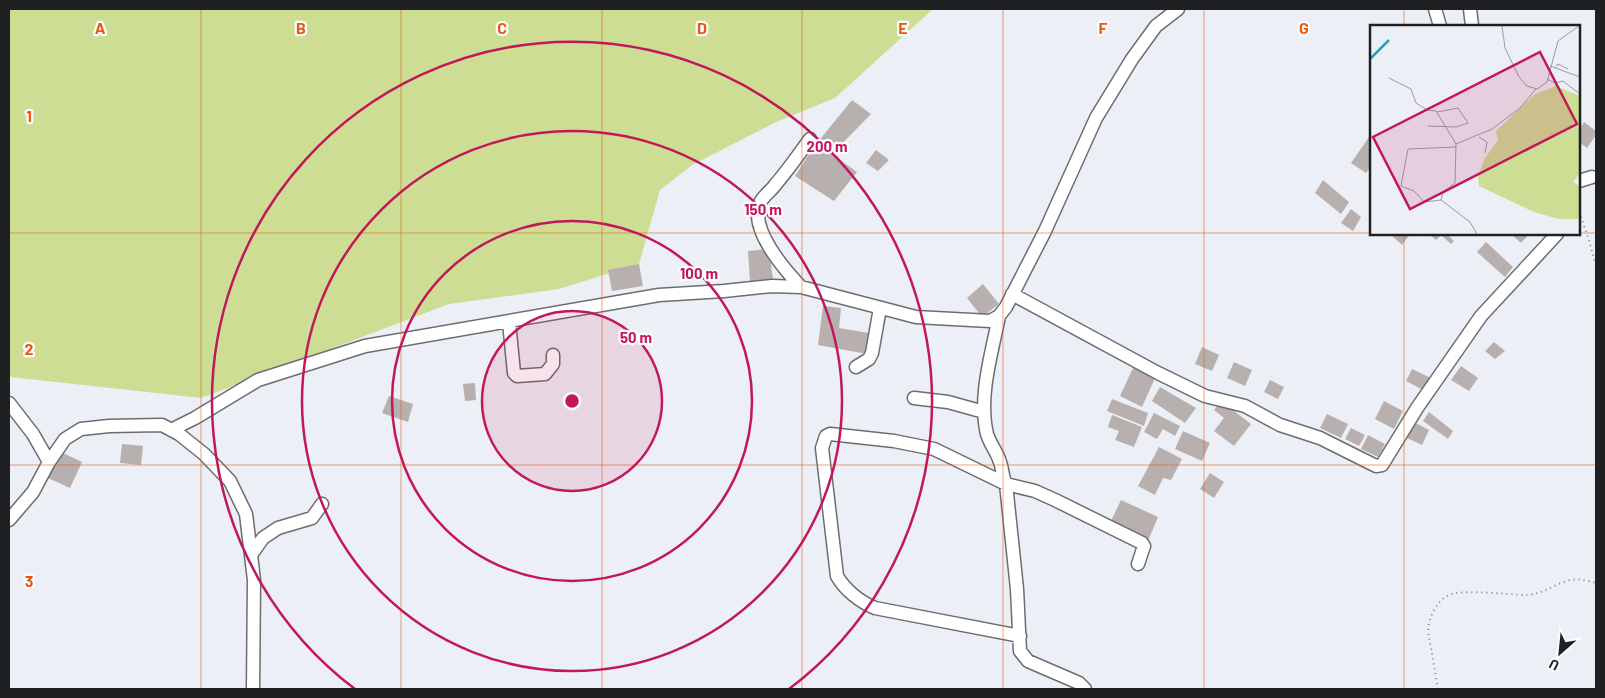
<svg xmlns="http://www.w3.org/2000/svg" width="1605" height="698" font-family="Barlow,sans-serif">
<style>
.green{fill:#cddd93}
.building{fill:#b7b0ae}
.lines{fill:none;stroke-linecap:round;stroke-linejoin:round}
.minor-casing{stroke:#6b6d72;stroke-width:15}
.path{stroke:#808286;stroke-width:2;stroke-dasharray:1 4;stroke-linecap:butt}
.minor{stroke:#fff;stroke-width:12}
.grid{fill:none;stroke:#e8590c;stroke-width:1;stroke-opacity:0.55}
.ring{fill:none;stroke:#c2185b;stroke-width:2.5}
.inset-river{fill:none;stroke:#20a4b3;stroke-width:2.5}
.inset-road{fill:none;stroke:#9a9ca1;stroke-width:1}
.view{fill:#c2185b;fill-opacity:0.15;stroke:#c2185b;stroke-width:2.5}
.inset-edge{fill:none;stroke:#1f2022;stroke-width:2.5}
.grid-label{font-size:16px;text-anchor:middle;font-weight:bold;fill:#e8590c;stroke:#fbfcff;stroke-width:4.5;stroke-linejoin:round;paint-order:stroke}
.centre{fill:#c2185b;stroke:#fbfcff;stroke-width:2.5}
.ring-label{font-size:15px;text-anchor:middle;font-weight:bold;fill:#c2185b;stroke:#fbfcff;stroke-width:4.5;stroke-linejoin:round;paint-order:stroke}
</style>
<rect width="100%" height="100%" fill="#eceff5"/>
<!-- green -->
<path class="green" d="M 9,9 L 933,9 L 835,98 L 776,122 L 692,165 L 660,190 L 639,264 L 559,289 L 449,304 L 201,398 L 11,377 L 9,374 Z"/>
<!-- building -->
<path class="building" d="M 852,100 L 871,114 L 833,153 L 817,143 Z
M 1584,122 L 1596,131 L 1596,135 L 1587,148 L 1579,142 L 1579,130 Z
M 1371,134 L 1371,166 L 1366,173 L 1351,163 Z
M 816,143 L 857,172 L 834,201 L 795,176 Z
M 876,150 L 889,160 L 878,171 L 866,163 Z
M 1323,180 L 1349,202 L 1341,214 L 1315,193 Z
M 1351,209 L 1361,217 L 1353,231 L 1341,223 Z
M 1390,234 L 1410,234 L 1402,245 Z
M 1429,234 L 1447,234 L 1454,241 L 1451,244 L 1441,235 L 1436,240 Z
M 1511,234 L 1529,234 L 1521,243 Z
M 1486,242 L 1513,267 L 1505,277 L 1477,252 Z
M 769,249 L 773,280 L 750,281 L 748,251 Z
M 639,264 L 643,286 L 612,291 L 608,270 Z
M 983,284 L 999,304 L 982,317 L 967,298 Z
M 823,306 L 841,308 L 839,328 L 869,333 L 867,354 L 818,345 Z
M 1494,342 L 1505,351 L 1495,359 L 1485,351 Z
M 1202,347 L 1219,355 L 1212,371 L 1195,364 Z
M 1234,362 L 1252,370 L 1245,386 L 1227,378 Z
M 1461,366 L 1478,378 L 1469,391 L 1451,380 Z
M 1133,368 L 1155,378 L 1142,407 L 1120,396 Z
M 1412,369 L 1433,379 L 1427,392 L 1406,381 Z
M 1270,380 L 1284,387 L 1278,399 L 1264,392 Z
M 475,383 L 476,400 L 465,401 L 463,384 Z
M 1160,387 L 1196,408 L 1185,423 L 1152,401 Z
M 389,396 L 413,404 L 408,422 L 382,413 Z
M 1112,399 L 1148,413 L 1144,426 L 1107,411 Z
M 1221,401 L 1251,424 L 1234,446 L 1214,431 L 1224,418 L 1214,410 Z
M 1384,401 L 1403,411 L 1394,429 L 1375,419 Z
M 1429,412 L 1453,431 L 1448,439 L 1423,421 Z
M 1154,413 L 1180,426 L 1175,436 L 1163,429 L 1157,439 L 1144,432 Z
M 1327,414 L 1348,424 L 1341,438 L 1320,428 Z
M 1112,415 L 1142,427 L 1134,447 L 1115,440 L 1119,431 L 1108,427 Z
M 1412,421 L 1429,430 L 1422,445 L 1405,437 Z
M 1351,428 L 1365,435 L 1359,446 L 1345,439 Z
M 1183,431 L 1210,443 L 1202,461 L 1175,449 Z
M 1368,435 L 1385,444 L 1378,457 L 1361,449 Z
M 122,444 L 143,446 L 141,465 L 120,463 Z
M 1159,447 L 1182,459 L 1171,480 L 1163,478 L 1155,495 L 1138,486 Z
M 61,452 L 82,462 L 70,488 L 48,478 Z
M 1210,473 L 1224,482 L 1214,498 L 1200,489 Z
M 1121,500 L 1158,517 L 1148,541 L 1110,523 Z"/>
<g class="lines">
<!-- minor casing -->
<g class="minor-casing">
<path id="minor" d="M 1435,9 L 1440,26
M 1470,9 L 1472,26
M 1579,181 L 1592,177
M 801,287 C 784,269 749,229 760,203 C 763,196 771,191 775,185 C 788,170 799,154 810,139
M 1012,294 L 1158,373 L 1205,396 L 1245,406 L 1280,425 L 1320,438 L 1376,466 L 1382,465 L 1417,408 L 1481,316 L 1557,234
M 999,316 C 992,353 978,396 987,434 C 990,444 997,452 1000,462 C 1003,470 1002,477 1006,484 L 1017,589 L 1020,651 L 1028,661 L 1079,683 L 1085,689
M 509,322 L 514,373 L 517,376 L 545,374 L 553,364 L 553,355
M 856,367 L 869,359 L 872,353 L 880,308
M 914,398 L 948,402 L 984,412
M 9,403 L 33,434 L 49,462
M 171,430 L 195,418 L 258,380 L 365,346 L 659,295 L 724,291 L 772,286 L 801,287 L 916,317 L 990,321 L 999,316 L 1006,307 L 1045,231 L 1096,118 L 1132,59 L 1156,26 L 1178,9
M 9,520 L 33,492 L 49,462 L 65,439 L 81,429 L 109,426 L 162,425 L 179,434 L 204,454 L 230,481 L 246,514 L 254,580 L 253,689
M 251,555 L 263,538 L 278,528 L 312,518 L 322,504
M 1020,636 L 875,608 C 860,602 845,590 837,576 L 822,448 L 826,436 L 830,434 L 894,441 L 934,449 L 1006,484 L 1035,491 L 1055,500 L 1142,543 L 1144,546 L 1138,564"/>
</g>
<!-- path -->
<path class="path" d="M 1579,212 L 1588,237 L 1596,266
M 1438,689 L 1428,631 C 1429,618 1435,603 1447,596 C 1459,588 1509,595 1527,595 C 1543,594 1555,584 1570,580 C 1579,578 1588,581 1596,583"/>
<!-- minor -->
<use href="#minor" class="minor"/>
</g>
<!-- grid -->
<path class="grid" d="M 201,9 L 201,689M 401,9 L 401,689M 602,9 L 602,689M 802,9 L 802,689M 1003,9 L 1003,689M 1204,9 L 1204,689M 1404,9 L 1404,26M 9,233 L 1371,233M 1579,233 L 1596,233M 1404,234 L 1404,689M 9,465 L 1596,465"/>
<!-- distance rings -->
<circle cx="572" cy="401" r="90" fill="#c2185b" fill-opacity=".12"/>
<g class="ring">
<circle cx="572" cy="401" r="90"/>
<circle cx="572" cy="401" r="180"/>
<circle cx="572" cy="401" r="270"/>
<path d="M355 689A360 360 0 1 1 789 689"/>
</g>
<!-- overview -->
<g transform="translate(1370 25)">
<rect width="210" height="210" fill="#eceff5"/>
<path d="M 186,61 L 210,71 L 210,148 L 203,157 L 210,161 L 210,194 L 189,194 L 164,187 L 109,161 L 108,151 L 115,133 L 128,115 L 126,106 L 165,69 Z" fill="#cddd93"/>
<path class="inset-river" d="M 0,34 L 19,15"/>
<path class="inset-road" d="M 132,1 L 135,23 L 149,52 L 157,61 L 167,64 L 177,57 L 188,16 L 209,1M 180,41 L 210,52M 185,43 L 188,39 L 198,44M 19,53 L 41,64 L 46,78 L 57,85 L 66,86 L 86,119M 177,54 L 185,58 L 193,56 L 210,69M 58,101 L 86,102 L 98,98 L 88,83 L 67,87M 109,112 L 117,117 L 115,128M 71,175 L 54,177 L 44,166 L 31,161 L 38,124 L 86,122M 107,209 L 100,197 L 71,175 L 73,167 L 85,158 L 86,119 L 122,104 L 150,83 L 166,64"/>
<path class="view" d="M 170,27 L 207,99 L 40,184 L 3,112 Z"/>
<rect width="210" height="210" class="inset-edge"/>
</g>
<g class="grid-label">
<text x="100" y="34">A</text>
<text x="301" y="34">B</text>
<text x="502" y="34">C</text>
<text x="702" y="34">D</text>
<text x="903" y="34">E</text>
<text x="1103" y="34">F</text>
<text x="1304" y="34">G</text>
<text x="29" y="122">1</text>
<text x="29" y="355">2</text>
<text x="29" y="587">3</text>
</g>
<circle cx="572" cy="401" r="8" class="centre"/>
<g class="ring-label">
<text x="827" y="152">200 m</text>
<text x="763" y="215">150 m</text>
<text x="699" y="279">100 m</text>
<text x="636" y="343">50 m</text>
</g>
<!-- border -->
<rect width="1605" height="698" fill="none" stroke="#1f2022" stroke-width="20"/>
<!-- north arrow -->
<g transform="translate(1560 653) rotate(207)" stroke="#fbfcff" stroke-width="4" paint-order="stroke">
<path d="M0-4L9 19L0 12L-9 19Z" fill="#1f2022"/>
<text y="-8" font-size="14" font-weight="bold" text-anchor="middle" fill="#1f2022">U</text>
</g>
</svg>
